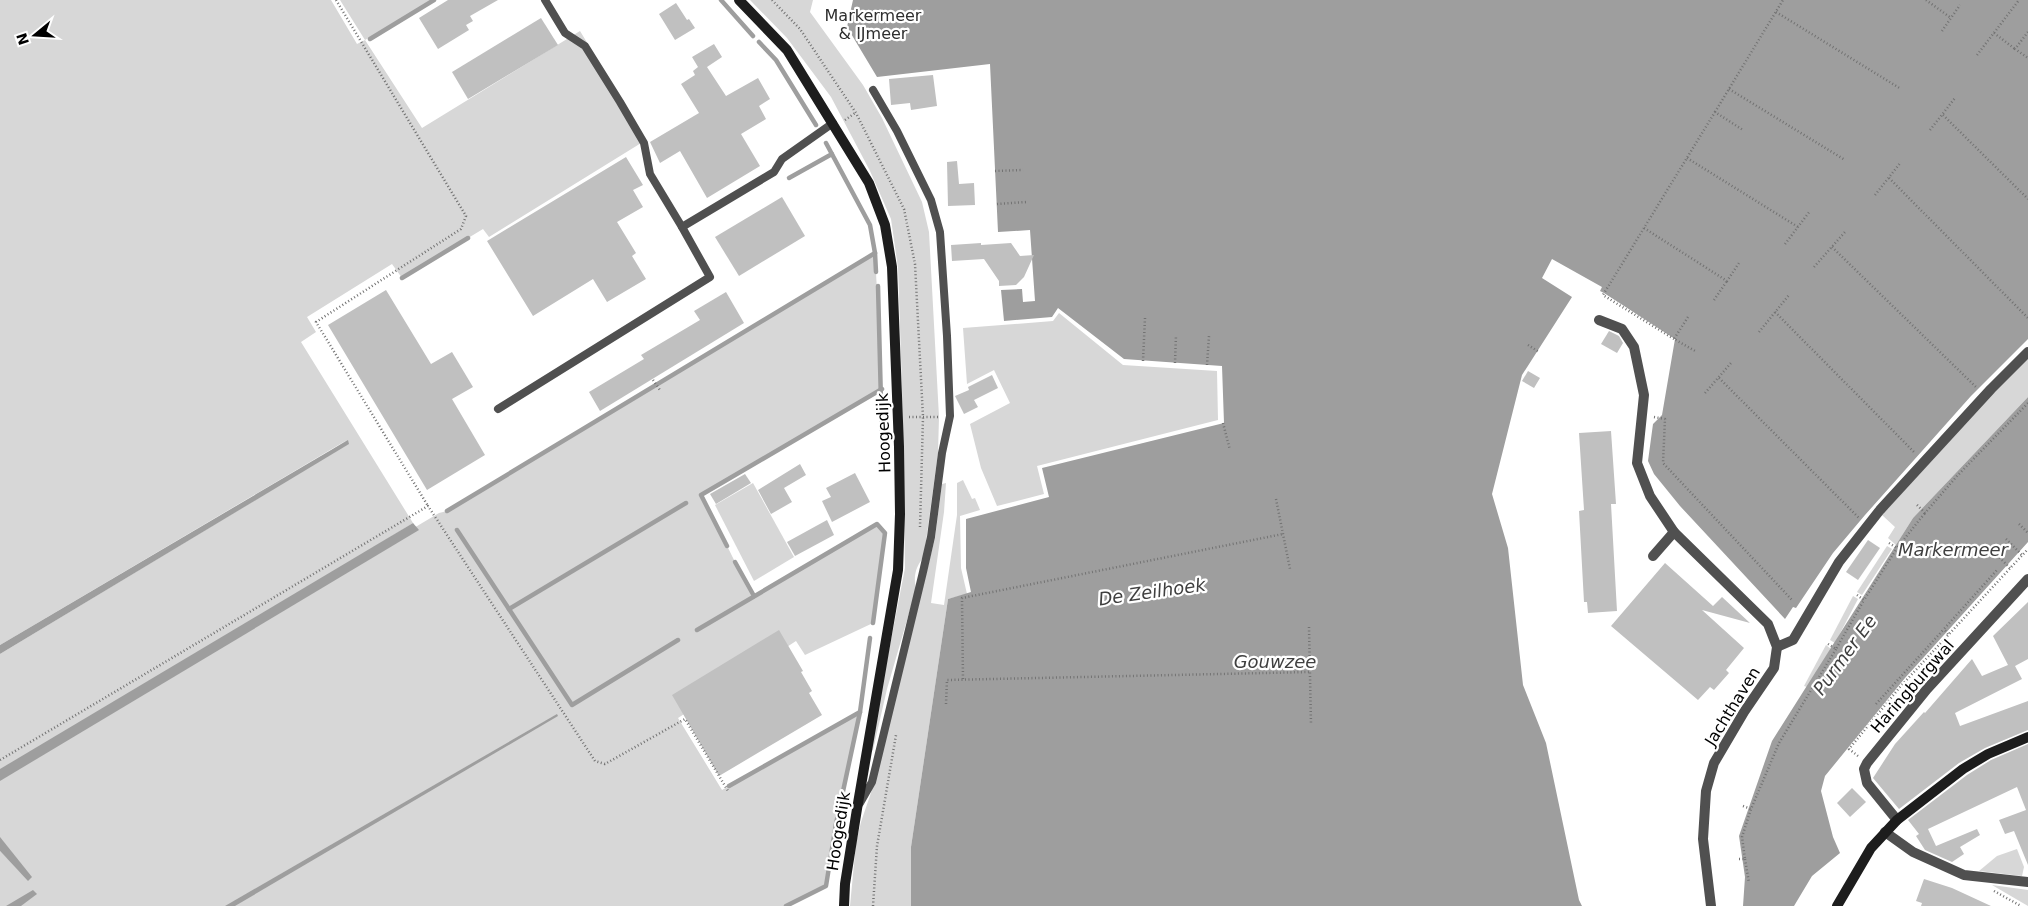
<svg xmlns="http://www.w3.org/2000/svg" width="2028" height="906" viewBox="0 0 2028 906" font-family="'DejaVu Sans',sans-serif">
<rect width="100%" height="100%" fill="#fff"/>
<g fill="#d7d7d7">
<polygon points="0,0 331,0 357,44 365,40 340,0 432,0 365,40 422,128 580,31 646,140 489,237 483,229 402,278 392,264 307,317 316,332 301,342 413,523 190,661 439,513 447,511 875,253 882,389 702,495 735,562 754,596 877,524 885,533 873,623 805,655 796,641 678,718 722,790 860,712 826,886 785,906 0,906 0,851 20,872 0,846 0,654 270,491 347,440 0,645"/>
<path d="M750 0H813L810 12 863 85 882 118 922 202 929 232 939 417 938 453 924 556C916 567 913 575 916 589L887 689 873 750 869 753 905 568 902 387 898 268 891 219 870 171 831 97 787 38Z"/>
<polygon points="1059,313 1123,365 1217,371 1218,420 1037,466 1044,494 997,506 981,468 970,424 1010,403 994,370 967,384 963,328 1053,321"/>
<polygon points="2028,355 2028,397 1913,518 1896,545 1888,538 1895,527 1882,515"/>
<polygon points="963,480 972,499 975,498 980,510 960,516 961,568 967,594 948,599 911,847 911,906 850,906 856,843 861,822 875,781 935,538 942,484 946,483 944,512 931,603 944,605 957,515 957,483"/>
<polygon points="753,483 794,557 754,581 715,505"/>
<polygon points="1887,546 1892,549 1862,595 1857,592"/>
<polygon points="1853,596 1858,599 1835,643 1830,640"/>
<polygon points="1826,645 1831,649 1807,687 1804,686"/>
<polygon points="2017,849 2024,867 2022,876 1979,871 1997,856"/>
<polygon points="1992,885 2028,890 2028,906"/>
</g>
<g fill="#9e9e9e">
<polygon points="853,0 2028,0 2028,339 1971,396 1865,515 1833,553 1796,608 1793,607 1785,619 1680,506 1654,474 1648,461 1653,424 1662,415 1675,339 1604,293 1600,291 1602,287 1552,259 1542,278 1572,297 1522,375 1492,494 1508,548 1523,685 1546,743 1579,900 1582,906 911,906 911,847 948,599 971,592 966,568 966,519 1049,497 1042,468 1224,423 1222,366 1124,359 1058,308 1052,317 1004,321 1001,290 1022,289 1023,302 1035,301 1030,230 998,232 990,64 877,77 847,27"/>
<polygon points="2028,397 2028,542 1905,678 1825,776 1821,791 1833,837 1840,853 1812,876 1794,906 1743,906 1745,877 1739,836 1772,741 1913,518"/>
<polygon points="348,440 349,444 0,654 0,645"/>
<polygon points="413,523 419,530 0,781 0,769"/>
<polygon points="557,714 558,716 235,906 225,906"/>
<polygon points="0,837 32,877 28,881 0,851"/>
<polygon points="33,890 37,894 21,906 6,906"/>
</g>
<g fill="none" stroke-linecap="round" stroke-linejoin="round">
<g stroke="#9e9e9e" stroke-width="4.5">
<polyline points="721,0 753,36"/>
<polyline points="370,39 434,0"/>
<polyline points="759,42 776,60 816,125"/>
<polyline points="826,143 870,225 875,253 876,272"/>
<polyline points="789,178 832,154"/>
<polyline points="402,278 468,238"/>
<polyline points="878,286 882,440"/>
<polyline points="447,511 875,253"/>
<polyline points="457,530 572,705 678,640"/>
<polyline points="727,546 701,495 882,389"/>
<polyline points="735,562 754,596"/>
<polyline points="509,609 686,503"/>
<polyline points="697,630 877,524 885,533 873,623"/>
<polyline points="729,786 860,712"/>
<polyline points="786,906 826,886 836,824 860,712 870,638"/>
</g>
</g>
<g fill="#c0c0c0">
<polygon points="448,0 498,0 470,16 473,21 466,25 469,30 438,49 419,18"/>
<polygon points="676,3 687,20 689,19 695,28 675,40 659,14"/>
<polygon points="541,18 558,45 468,99 452,72"/>
<polygon points="714,44 722,57 707,67 726,96 758,78 770,99 759,106 766,119 741,134 760,166 707,198 680,151 660,163 650,142 699,113 681,84 695,75 693,71 698,67 692,57"/>
<polygon points="933,75 937,106 911,110 910,103 891,105 889,79"/>
<polygon points="626,157 643,185 633,190 643,207 617,222 636,253 632,256 646,279 607,302 593,279 533,316 487,241"/>
<polygon points="957,161 959,184 974,183 975,205 948,206 947,162"/>
<polygon points="782,197 805,236 739,276 715,237"/>
<polygon points="981,243 981,245 1011,243 1020,256 1034,255 1024,277 1016,285 999,286 999,281 984,259 952,261 951,245"/>
<polygon points="386,290 431,364 452,352 473,387 452,399 485,455 427,490 328,325"/>
<polygon points="726,292 744,323 600,411 589,392 644,359 641,355 700,320 694,311"/>
<polygon points="1609,331 1619,336 1623,343 1617,353 1601,344"/>
<polygon points="1528,371 1540,378 1534,388 1522,381"/>
<polygon points="992,375 998,388 974,400 978,407 964,414 955,396 969,390 968,387"/>
<polygon points="1611,431 1616,504 1611,504 1617,611 1588,613 1587,602 1584,602 1579,511 1584,510 1579,433"/>
<polygon points="800,464 806,475 784,488 792,502 771,514 758,490"/>
<polygon points="855,473 870,502 832,522 822,501 831,497 826,488"/>
<polygon points="745,474 751,483 716,504 710,494"/>
<polygon points="827,520 834,535 795,556 787,542"/>
<polygon points="1868,540 1880,548 1858,580 1846,572"/>
<polygon points="1665,563 1713,606 1722,597 1750,623 1702,610 1744,648 1726,670 1729,673 1714,690 1710,687 1698,700 1611,626"/>
<polygon points="2028,602 2028,659 2015,666 2022,679 1955,713 1960,726 2028,701 2028,730 1985,748 1959,763 1899,809 1873,778 1895,744 1924,712 1925,713 1972,659 1982,676 2008,665 1993,636"/>
<polygon points="779,630 803,671 801,672 812,691 809,693 822,715 719,776 672,695"/>
<polygon points="2028,744 2028,865 2014,831 2005,834 1999,820 2026,810 2017,787 1928,829 1936,846 1977,829 1980,835 1960,847 1964,854 1952,862 1925,850 1916,836 1919,834 1908,820 1967,775 1991,760"/>
<polygon points="1852,788 1866,802 1850,817 1837,803"/>
<polygon points="1924,879 1952,888 1991,906 1921,906 1922,903 1916,901"/>
</g>
<g fill="none" stroke-linecap="round" stroke-linejoin="round">
<g stroke="#727272" stroke-width="2.5" stroke-dasharray="1 2.5" stroke-linecap="butt">
<polyline points="336,0 466,216 461,229 316,322 428,506"/>
<polyline points="772,0 800,29 856,113 904,209 915,264 923,417 920,527"/>
<polyline points="1926,0 1951,18"/>
<polyline points="1776,12 1901,89"/>
<polyline points="1942,31 1960,5"/>
<polyline points="2028,32 2015,49 2028,58"/>
<polyline points="1994,33 2015,49"/>
<polyline points="1977,55 2019,0"/>
<polyline points="1729,89 1845,160"/>
<polyline points="1715,112 1783,0"/>
<polyline points="1943,115 2028,199"/>
<polyline points="845,120 855,113"/>
<polyline points="1930,130 1955,98"/>
<polyline points="1687,158 1798,227"/>
<polyline points="995,171 1023,170"/>
<polyline points="1889,178 2028,318"/>
<polyline points="1875,195 1901,162"/>
<polyline points="997,204 1027,202"/>
<polyline points="1644,228 1727,281 1739,263"/>
<polyline points="1785,244 1810,211"/>
<polyline points="1832,247 1976,387"/>
<polyline points="1814,267 1845,232"/>
<polyline points="1714,300 1727,281"/>
<polyline points="1775,312 1915,453"/>
<polyline points="1688,317 1674,339 1697,352"/>
<polyline points="1759,332 1789,295"/>
<polyline points="1674,339 1603,295 1715,112 1743,130"/>
<polyline points="1528,345 1539,352"/>
<polyline points="1143,361 1145,318"/>
<polyline points="1175,363 1176,335"/>
<polyline points="1207,365 1209,336"/>
<polyline points="1719,378 1859,518"/>
<polyline points="653,380 660,390"/>
<polyline points="1705,393 1731,363"/>
<polyline points="909,417 938,417"/>
<polyline points="1654,417 1665,419 1663,463 1792,600"/>
<polyline points="1223,423 1230,450"/>
<polyline points="1276,499 1290,569"/>
<polyline points="1917,505 1925,513 1957,476 2028,403"/>
<polyline points="2019,524 2028,533"/>
<polyline points="2006,539 2022,555"/>
<polyline points="1889,543 1897,548 1925,513"/>
<polyline points="1992,550 2010,568"/>
<polyline points="1857,595 1864,600 1897,548"/>
<polyline points="1309,627 1311,724"/>
<polyline points="1948,634 1944,629 1997,570"/>
<polyline points="1828,644 1836,649 1864,600"/>
<polyline points="963,679 962,598 1283,534"/>
<polyline points="946,704 947,680 1310,672"/>
<polyline points="1876,704 1944,629"/>
<polyline points="1858,756 1849,749 1900,687 2028,549"/>
<polyline points="0,760 428,506 595,761 605,764 685,719 728,791"/>
<polyline points="1743,806 1751,809 1779,743 1836,649"/>
<polyline points="1739,859 1745,859 1742,837 1751,809"/>
<polyline points="1745,859 1749,883"/>
<polyline points="1994,891 2021,906"/>
<polyline points="873,906 877,846 896,735"/>
</g>
<g stroke="#505050" stroke-width="8">
<polyline points="545,0 565,33 585,46 620,102 644,143 650,174 682,227"/>
<polyline points="498,409 710,277 682,227 774,172 782,159 833,123"/>
<polyline points="860,803 872,782 923,572 931,537 942,453 950,416 947,336 940,232 931,200 897,131 873,90"/>
</g>
<g stroke="#505050" stroke-width="10">
<polyline points="1599,320 1622,329 1634,347 1644,395 1637,463 1650,496 1674,532 1768,624 1777,647 1774,668 1744,712 1714,763 1706,791 1703,839 1711,906"/>
<polyline points="1653,556 1674,532"/>
<polyline points="1777,647 1793,640 1839,562 1880,510 1991,389 2028,352"/>
<polyline points="1897,820 1867,783 1864,769 1867,763 1927,689 2028,579"/>
<polyline points="1885,832 1913,852 1964,875 2028,882"/>
</g>
<g stroke="#1d1d1d" stroke-width="10">
<polyline points="739,0 787,50 869,183 885,225 892,267 899,447 900,514 898,570 857,809 845,884 844,906"/>
<polyline points="1837,906 1871,848 1897,820 1963,769 1988,754 2028,737"/>
</g>
</g>
<g text-anchor="middle" stroke-width="4.5" stroke-linejoin="round" paint-order="stroke">
<g font-size="16" fill="#2e2e2e" stroke="#fff">
<text x="873" y="21">Markermeer<tspan x="873" dy="18">&amp; IJmeer</tspan></text>
</g>
<g font-size="16" fill="#000" stroke="#fff">
<text transform="translate(883 433) rotate(-92)" y="6">Hoogedijk</text>
<text transform="translate(1912 686) rotate(-49)" y="6">Haringburgwal</text>
<text transform="translate(1732 706) rotate(-58)" y="6">Jachthaven</text>
<text transform="translate(838 831) rotate(-81)" y="6">Hoogedijk</text>
</g>
<g font-size="18" font-style="italic" fill="#3f3f3f" stroke="#fff">
<text x="1953" y="556">Markermeer</text>
<text transform="translate(1152 592) rotate(-8)" y="6">De Zeilhoek</text>
<text transform="translate(1845 655) rotate(-54)" y="6">Purmer Ee</text>
<text x="1275" y="668">Gouwzee</text>
</g>
</g>
<g transform="translate(35 35) rotate(252)" stroke="#ffffff" stroke-width="4" paint-order="stroke">
<path d="M0-4L9 19L0 12L-9 19Z" fill="#000000"/>
<text y="-8" font-size="14" font-weight="bold" text-anchor="middle" fill="#000000">N</text>
</g>
</svg>
